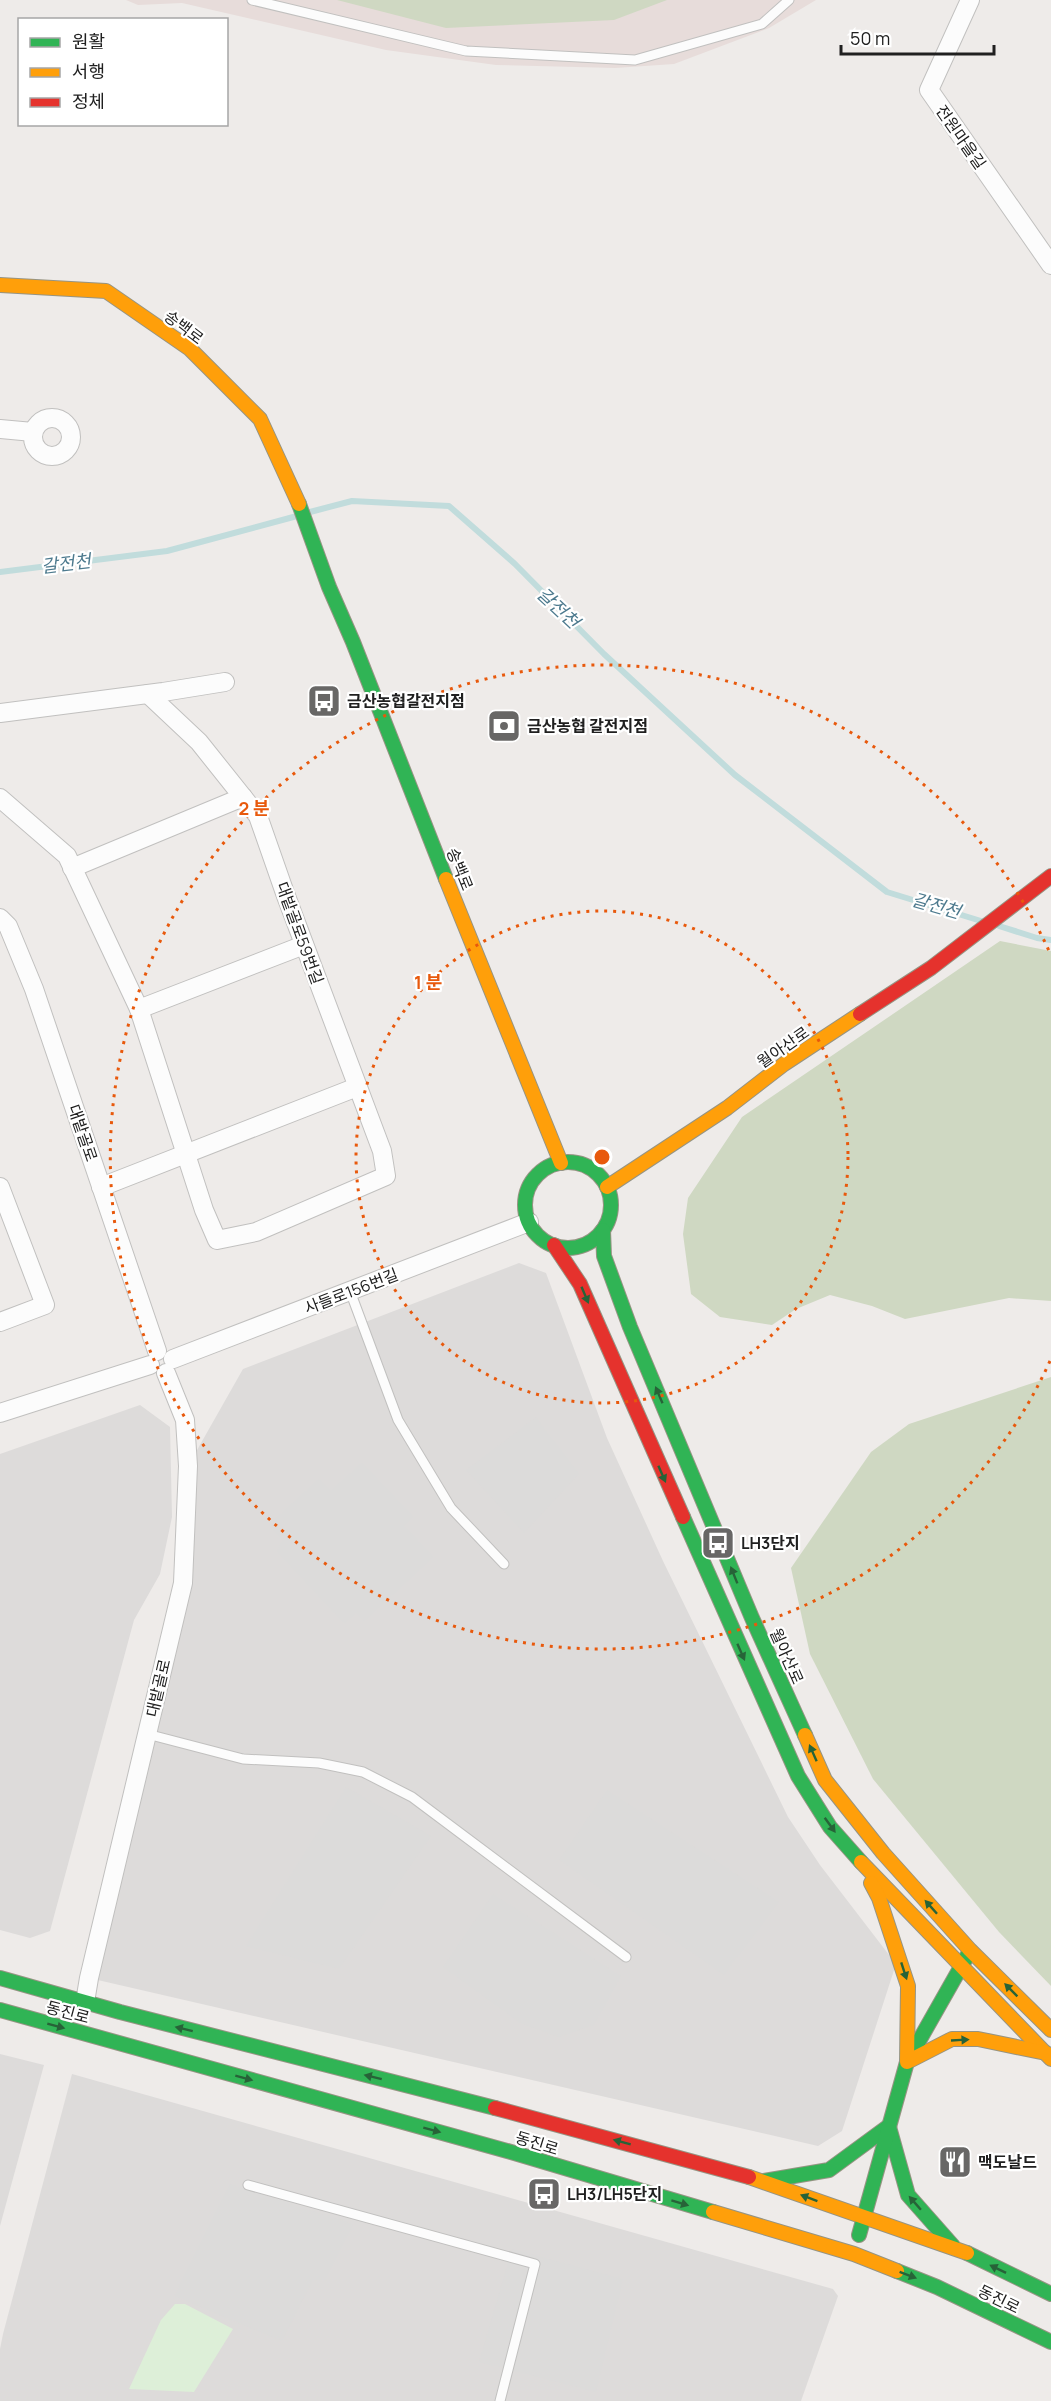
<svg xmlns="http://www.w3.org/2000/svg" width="1051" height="2401" viewBox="0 0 1051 2401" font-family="Manrope,'Noto Sans KR',sans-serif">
<rect width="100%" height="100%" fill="#eeebe9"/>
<g fill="#dddbda">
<polygon points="519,1263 546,1273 607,1438 663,1561 788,1817 820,1865 896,1964 842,2131 818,2146 89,1978 183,1583 188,1466 243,1369"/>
<polygon points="140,1405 170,1427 172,1517 160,1574 134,1620 50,1931 30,1938 0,1930 0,1454"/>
<polygon points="0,2054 44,2065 0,2226"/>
<polygon points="72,2074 833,2289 838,2296 801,2401 0,2401 0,2349 3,2334"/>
</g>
<g fill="#dcdbda">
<polygon points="536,1417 579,1474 524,1533 466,1470"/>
<polygon points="362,1463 413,1517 404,1526 433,1557 364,1621 356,1613 344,1623 277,1551 283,1540 269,1525 319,1479 331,1491"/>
<polygon points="346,1787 431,1836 339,1969 246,1946"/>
<polygon points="607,1790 779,1902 724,1975 559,1860"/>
<polygon points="493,1894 621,1976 594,2025 559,2037 522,2024 443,1967"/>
<polygon points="230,2184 353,2224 325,2280 313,2280 282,2341 174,2296"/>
<polygon points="512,2249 623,2279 596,2392 479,2362"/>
</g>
<polygon fill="#e7dcda" points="126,0 816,0 769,28 674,64 615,68 496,65 386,50 182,3 138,5"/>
<g fill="#cfd8c2">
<polygon points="337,0 667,0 614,20 446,28"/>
<polygon points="1000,941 1051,951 1051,1301 1009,1298 905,1319 872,1306 830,1295 796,1309 772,1325 720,1317 691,1294 683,1234 688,1198 742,1117"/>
<polygon points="1051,1377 1051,1986 999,1932 873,1779 810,1654 791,1568 871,1452 909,1424"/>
</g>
<polygon fill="#ddefd8" points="175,2304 185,2304 233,2329 194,2392 129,2389 161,2320"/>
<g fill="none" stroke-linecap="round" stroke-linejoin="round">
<g stroke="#c1dcdc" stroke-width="6">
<polyline points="310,512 352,501 449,506 515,564 604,654 735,775 887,892 981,921"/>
<polyline points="0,572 167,551 297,516"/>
<polyline points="999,926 1037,938 1051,940"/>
</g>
<g stroke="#c1c0bf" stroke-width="11">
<g id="lane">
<polyline points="252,0 466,51 635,60 762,24 789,0"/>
<polyline points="350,1291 398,1420 451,1508 504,1564"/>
<polyline points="147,1734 243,1759 319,1763 363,1772 412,1797 626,1957"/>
<polyline points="248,2185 535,2264 500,2401"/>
</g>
</g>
<g stroke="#c1c0bf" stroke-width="20">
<g id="street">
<polyline points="970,0 929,90 1051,265"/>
<circle cx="52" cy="437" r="19"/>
<polyline points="0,429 33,432"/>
<polyline points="0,713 163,692 225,682"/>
<polyline points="0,798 67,856 139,1009 204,1210 217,1240 256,1232 386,1176 382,1151 286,896 258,816 199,742 148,694"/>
<polyline points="72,868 243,797"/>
<polyline points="0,918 8,926 34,989 157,1351"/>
<polyline points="139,1009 304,945"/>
<polyline points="0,1187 45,1305 0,1322"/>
<polyline points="101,1187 357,1087"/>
<polyline points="173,1359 529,1222"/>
<polyline points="0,1413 150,1365"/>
<polyline points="85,2002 89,1978 183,1583 188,1466 185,1420 166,1373"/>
</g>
</g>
<g stroke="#969483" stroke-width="16">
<g id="fast">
<polyline points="299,504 329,587 353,642 446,879"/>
<circle cx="568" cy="1205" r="43"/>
<polyline points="603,1230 604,1256 630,1327 752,1618 805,1735"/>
<polyline points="683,1517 798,1776 830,1827 861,1862"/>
<polyline points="0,1978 120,2012 495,2108"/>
<polyline points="0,2010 511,2152 713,2212"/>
<polyline points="889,2127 908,2195 953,2246"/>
<polyline points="764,2181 829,2170 889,2126"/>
<polyline points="859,2235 907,2062 970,1951"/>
<polyline points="967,2253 1051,2294"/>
<polyline points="897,2271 937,2287 1051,2342"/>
</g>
</g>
<g stroke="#969483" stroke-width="16">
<g id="slow">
<polyline points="0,285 106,291 190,349 260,419 299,504"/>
<polyline points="446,879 561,1163"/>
<polyline points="607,1187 727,1108 784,1064 860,1014"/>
<polyline points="805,1735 825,1780 883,1853 970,1950 1051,2030"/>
<polyline points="861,1862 1051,2059"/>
<polyline points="871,1883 879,1898 908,1986 907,2062 952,2039 978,2039 1046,2053"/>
<polyline points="749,2177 967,2253"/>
<polyline points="713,2212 854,2254 897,2271"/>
</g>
</g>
<g stroke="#969483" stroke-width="16">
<g id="jam">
<polyline points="860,1014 931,968 1051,876"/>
<polyline points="554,1245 580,1284 683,1517"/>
<polyline points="495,2108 749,2177"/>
</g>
</g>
<use href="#lane" stroke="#fcfcfc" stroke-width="9"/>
<use href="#street" stroke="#fcfcfc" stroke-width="18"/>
<use href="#fast" stroke="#30b455" stroke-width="14"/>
<use href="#slow" stroke="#ff9f0a" stroke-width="14"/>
<use href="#jam" stroke="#e5322d" stroke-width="14"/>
</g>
<defs><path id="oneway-solid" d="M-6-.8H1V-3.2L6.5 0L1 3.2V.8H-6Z" transform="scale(1.5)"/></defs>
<g fill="#276338">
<use href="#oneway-solid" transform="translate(585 1295) rotate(67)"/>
<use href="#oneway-solid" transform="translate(659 1395) rotate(-113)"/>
<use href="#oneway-solid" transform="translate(662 1474) rotate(66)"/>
<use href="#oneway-solid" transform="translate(734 1575) rotate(-112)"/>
<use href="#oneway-solid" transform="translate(741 1652) rotate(66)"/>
<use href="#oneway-solid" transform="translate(813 1753) rotate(-114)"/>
<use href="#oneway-solid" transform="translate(830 1825) rotate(54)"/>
<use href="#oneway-solid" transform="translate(931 1907) rotate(-132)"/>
<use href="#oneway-solid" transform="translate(904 1971) rotate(72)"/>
<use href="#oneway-solid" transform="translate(1011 1990) rotate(-135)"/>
<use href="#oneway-solid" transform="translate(56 2026) rotate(15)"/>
<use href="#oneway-solid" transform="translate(184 2029) rotate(-166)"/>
<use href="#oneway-solid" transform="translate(960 2040) rotate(-3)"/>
<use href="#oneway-solid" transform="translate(373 2077) rotate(-166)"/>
<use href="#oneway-solid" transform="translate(244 2078) rotate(15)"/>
<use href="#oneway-solid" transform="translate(432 2130) rotate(15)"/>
<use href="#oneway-solid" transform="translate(622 2142) rotate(-165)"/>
<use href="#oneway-solid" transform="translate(809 2198) rotate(-159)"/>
<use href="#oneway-solid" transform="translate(680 2203) rotate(17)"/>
<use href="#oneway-solid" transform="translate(915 2203) rotate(-131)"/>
<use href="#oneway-solid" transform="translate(998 2269) rotate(-154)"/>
<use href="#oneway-solid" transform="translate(908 2275) rotate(21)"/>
</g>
<g fill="none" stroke="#e8590c" stroke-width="3" stroke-dasharray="3 6">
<circle cx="602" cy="1157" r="246"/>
<path d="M1050 1361A492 492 0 1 1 1050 953"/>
</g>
<defs>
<g id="bus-square" transform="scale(1.725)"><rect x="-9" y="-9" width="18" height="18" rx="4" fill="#686766" stroke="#fff"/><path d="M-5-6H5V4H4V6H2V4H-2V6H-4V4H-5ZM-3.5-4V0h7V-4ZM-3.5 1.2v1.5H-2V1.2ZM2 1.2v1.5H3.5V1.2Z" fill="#fff"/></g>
<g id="bank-square" transform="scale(1.725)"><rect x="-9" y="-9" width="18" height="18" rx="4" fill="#686766" stroke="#fff"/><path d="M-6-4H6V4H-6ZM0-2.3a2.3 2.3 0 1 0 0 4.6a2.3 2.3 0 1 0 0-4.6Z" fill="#fff"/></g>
<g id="restaurant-square" transform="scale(1.725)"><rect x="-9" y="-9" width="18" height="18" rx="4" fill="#686766" stroke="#fff"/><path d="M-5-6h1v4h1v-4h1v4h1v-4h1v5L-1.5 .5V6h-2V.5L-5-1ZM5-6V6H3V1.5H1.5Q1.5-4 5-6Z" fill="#fff"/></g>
</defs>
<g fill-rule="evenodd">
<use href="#bus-square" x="324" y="701"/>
<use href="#bank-square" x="504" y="726"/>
<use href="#bus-square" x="718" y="1543"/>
<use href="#restaurant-square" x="955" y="2162"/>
<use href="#bus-square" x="544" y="2194"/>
</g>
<g text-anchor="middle" stroke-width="4.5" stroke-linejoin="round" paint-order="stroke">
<g font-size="16" fill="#202020" stroke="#fff">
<text transform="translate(961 137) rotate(55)" y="6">전원마을길</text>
<text transform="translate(184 327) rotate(37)" y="6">송백로</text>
<text transform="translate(460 869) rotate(68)" y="6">송백로</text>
<text transform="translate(300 933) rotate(70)" y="6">대밭골로59번길</text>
<text transform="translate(783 1047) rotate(-35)" y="6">월아산로</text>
<text transform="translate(83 1133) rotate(71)" y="6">대밭골로</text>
<text transform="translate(351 1291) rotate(-21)" y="6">사들로156번길</text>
<text transform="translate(787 1656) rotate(66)" y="6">월아산로</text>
<text transform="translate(158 1688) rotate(-77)" y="6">대밭골로</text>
<text transform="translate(68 2012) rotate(15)" y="6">동진로</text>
<text transform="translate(537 2143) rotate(17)" y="6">동진로</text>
<text transform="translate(999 2299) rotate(26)" y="6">동진로</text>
</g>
<g font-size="16" font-weight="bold" fill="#202020" stroke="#fff" text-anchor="start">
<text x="347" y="707">금산농협갈전지점</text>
<text x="527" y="732">금산농협 갈전지점</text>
<text x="741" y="1549">LH3단지</text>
<text x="978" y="2168">맥도날드</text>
<text x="567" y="2200">LH3/LH5단지</text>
</g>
<g font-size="18" font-style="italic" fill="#4d7a8e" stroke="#fff">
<text transform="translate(66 564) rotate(-7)" y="6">갈전천</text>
<text transform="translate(558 608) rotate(43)" y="6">갈전천</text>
<text transform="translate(936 906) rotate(16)" y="6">갈전천</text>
</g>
</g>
<circle cx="602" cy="1157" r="9" fill="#e8590c" stroke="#fff" stroke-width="3"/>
<g font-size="18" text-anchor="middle" font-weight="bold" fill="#e8590c" stroke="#fff" stroke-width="4.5" stroke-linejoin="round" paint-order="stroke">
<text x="254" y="815">2 분</text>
<text x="428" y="989">1 분</text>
</g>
<rect x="18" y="18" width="210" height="108" fill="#ffffff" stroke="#a6a6a6" stroke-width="1.5"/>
<rect x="30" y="38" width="30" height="9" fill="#30b455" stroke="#a6a6a6" stroke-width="1.5"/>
<text x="72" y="48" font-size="18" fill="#202020">원활</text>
<rect x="30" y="68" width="30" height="9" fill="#ff9f0a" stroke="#a6a6a6" stroke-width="1.5"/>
<text x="72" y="78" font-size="18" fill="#202020">서행</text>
<rect x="30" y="98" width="30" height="9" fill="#e5322d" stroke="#a6a6a6" stroke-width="1.5"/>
<text x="72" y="108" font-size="18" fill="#202020">정체</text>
<path d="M841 45v9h153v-9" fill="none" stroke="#202020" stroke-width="3"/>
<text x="850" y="45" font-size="18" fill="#202020" stroke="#ffffff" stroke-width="4.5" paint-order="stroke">50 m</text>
</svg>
